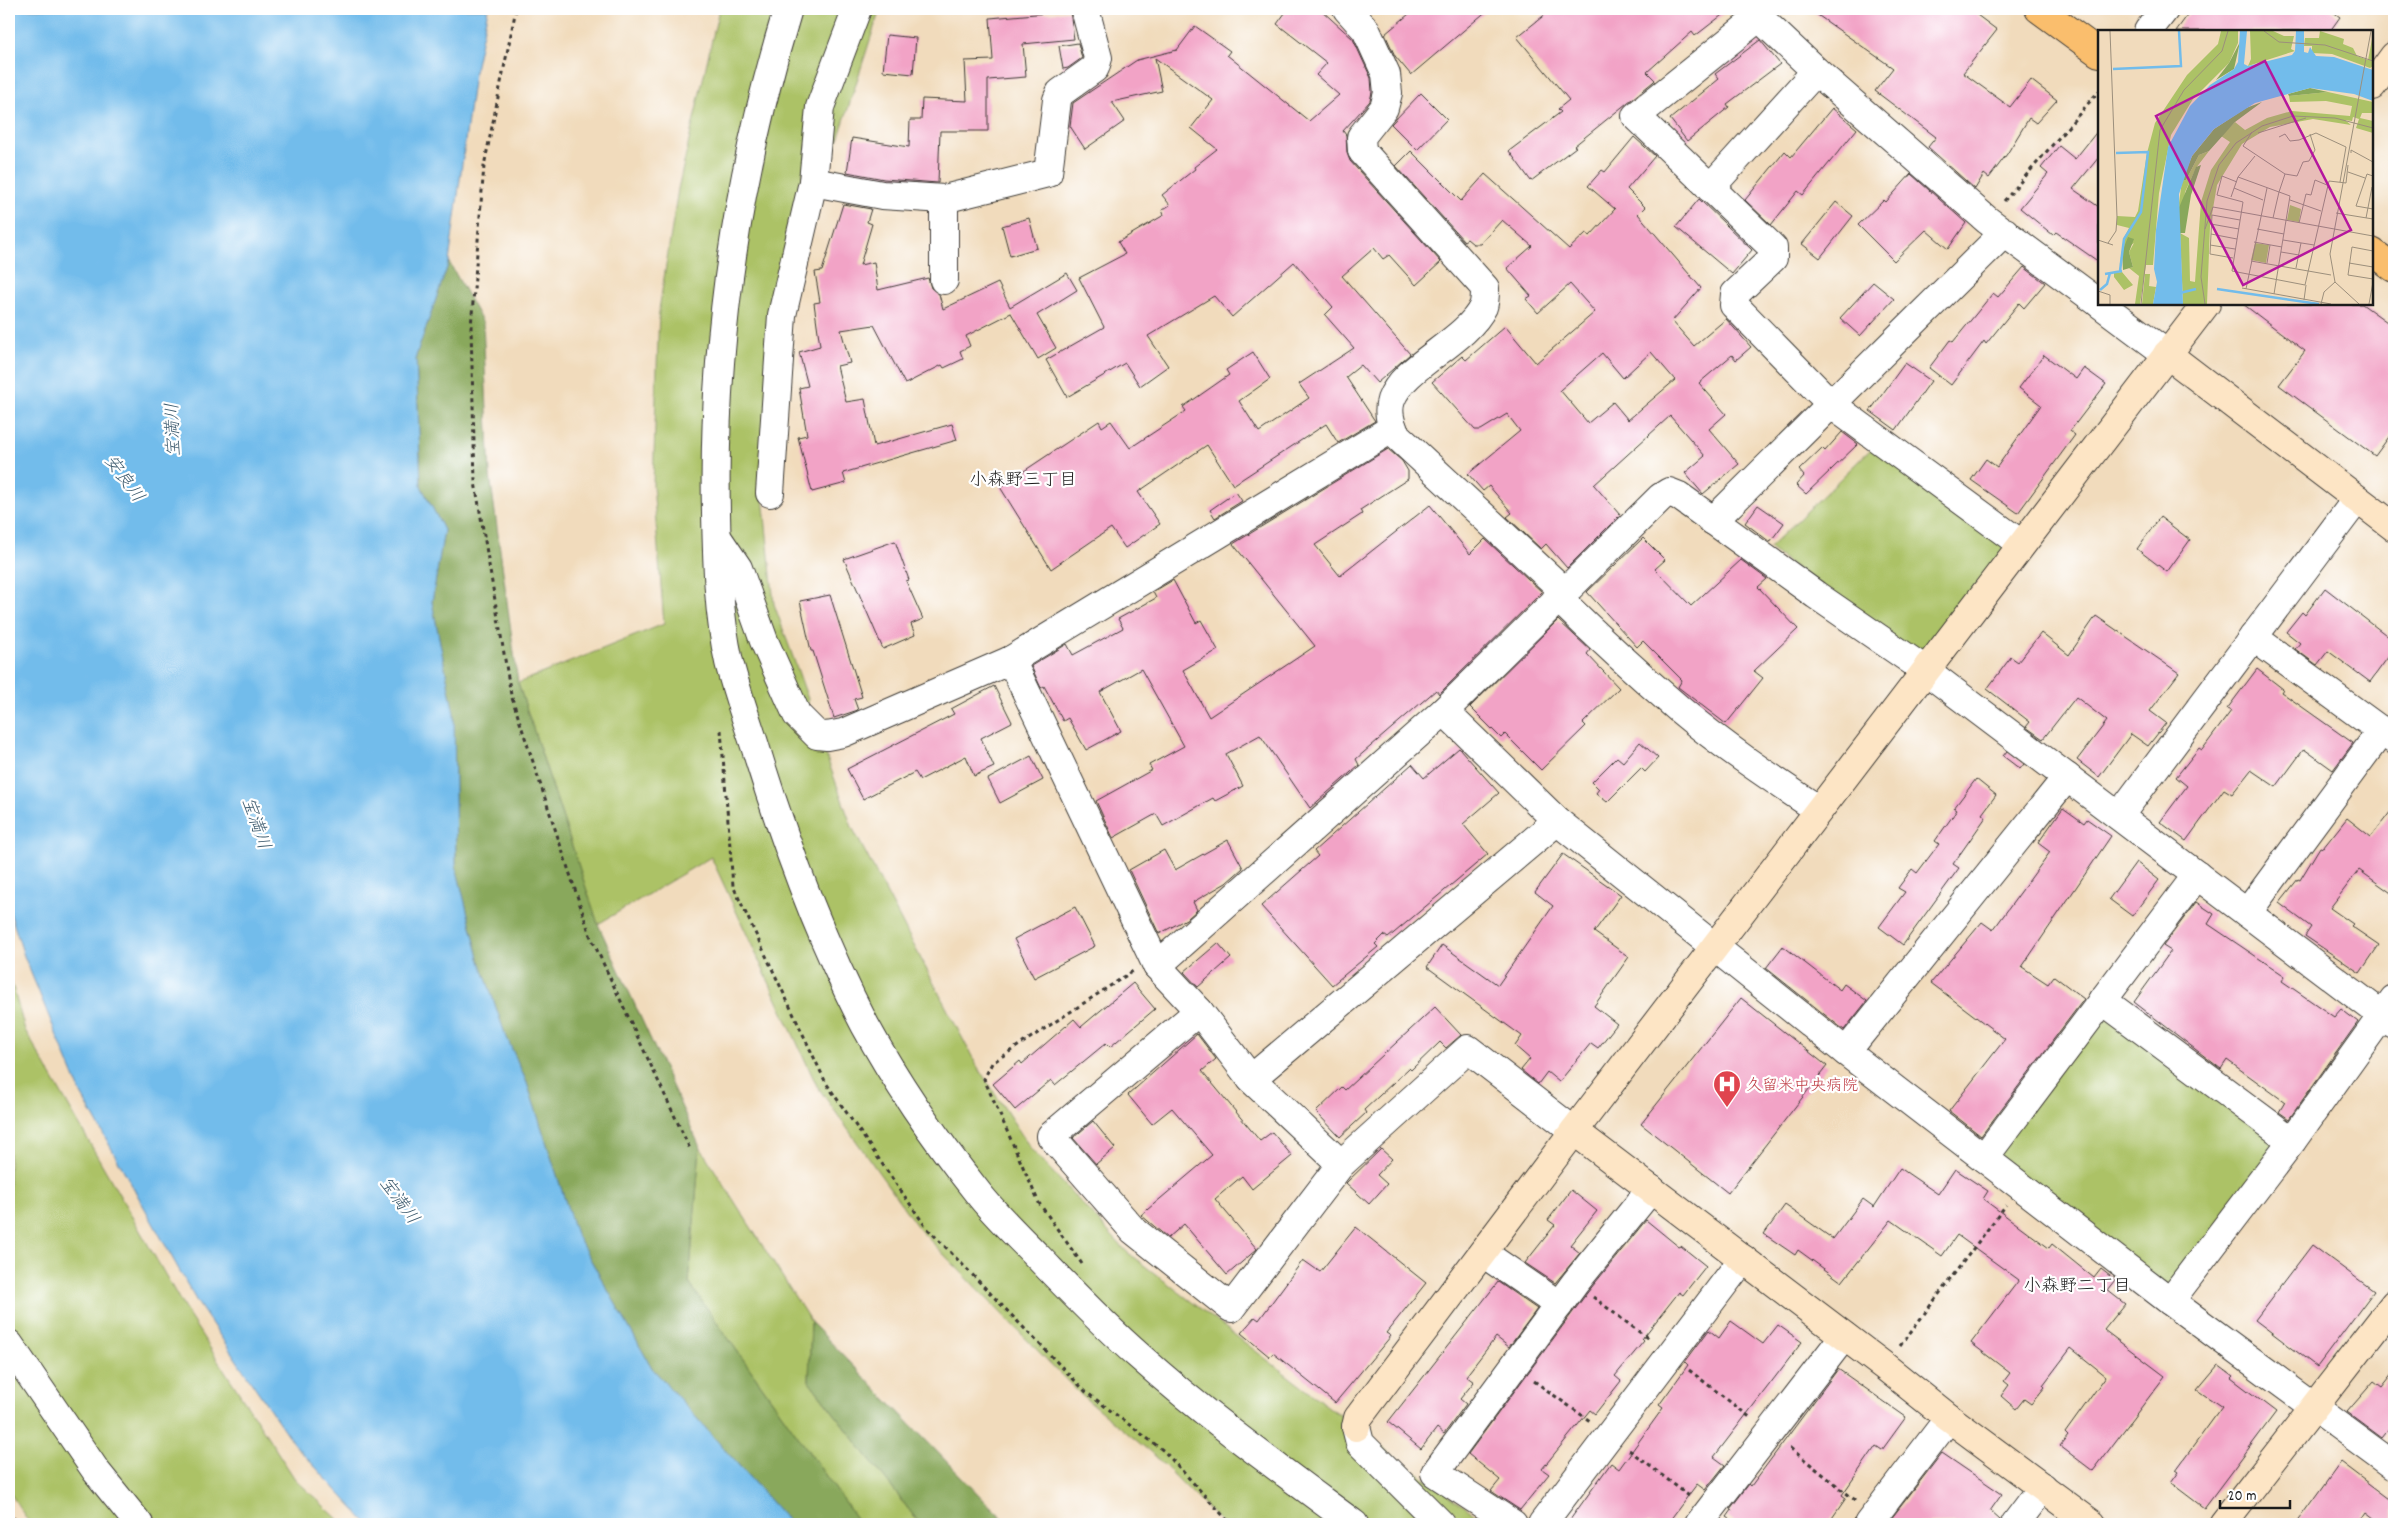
<svg xmlns="http://www.w3.org/2000/svg" width="2403" height="1533" viewBox="0 0 2403 1533" font-family="Dekko,'Klee One',sans-serif">
<rect width="100%" height="100%" fill="#fff"/>
<filter id="ink" filterUnits="userSpaceOnUse"><feTurbulence type="fractalNoise" baseFrequency=".02" numOctaves="2"/><feDisplacementMap in="SourceGraphic" scale="10" xChannelSelector="R" yChannelSelector="G"/><feConvolveMatrix kernelMatrix="1 2 1 2 8 2 1 2 1" color-interpolation-filters="sRGB"/></filter>
<filter id="wash" filterUnits="userSpaceOnUse"><feTurbulence type="fractalNoise" baseFrequency=".0096" numOctaves="4" result="noise"/><feDisplacementMap in="SourceGraphic" scale="20" xChannelSelector="R" yChannelSelector="G"/><feGaussianBlur stdDeviation="1.12" result="paint"/><feColorMatrix in="noise" values="0 0 0 0 0 0 0 0 0 0 0 0 0 0 0 0 0 1.4 0 .05"/><feComposite in="paint" operator="in"/></filter>
<g filter="url(#wash)">
<rect width="100%" height="100%" fill="#f1dbbc"/>
<g fill="#acc266" stroke="#646f41">
<polygon points="719,9 880,9 827,174 803,172 763,497 774,604 808,699 805,737 823,747 852,827 977,1066 1031,1149 1128,1253 1369,1438 1489,1524 1223,1524 1154,1455 1080,1394 919,1229 817,1086 711,857 598,924 518,683 664,624 653,485 659,310 678,189"/>
<polygon points="1875,445 2011,546 1923,661 1769,548"/>
<polygon points="9,973 25,1030 186,1311 295,1479 343,1524 30,1524 9,1491"/>
<polygon points="2103,1008 2280,1139 2167,1294 1990,1158"/>
<polygon points="700,1147 811,1322 809,1381 920,1524 860,1524 689,1283"/>
</g>
<g fill="#89a85b" stroke="#52623c">
<polygon points="449,262 483,323 490,475 518,683 598,924 700,1147 689,1283 860,1524 791,1524 652,1368 576,1234 527,1083 504,1031 479,958 456,867 454,714 432,602 444,530 421,486 416,356"/>
<polygon points="811,1322 985,1501 1009,1524 920,1524 809,1381"/>
</g>
<polygon fill="#72bceb" stroke="#476c84" points="9,9 488,9 474,74 449,262 416,356 421,486 444,530 432,602 454,714 456,867 479,958 504,1031 527,1083 576,1234 652,1368 791,1524 368,1524 293,1443 197,1302 81,1094 24,956 9,909"/>
<g id="blocks">
<g fill="#f2a3c6" fill-rule="evenodd">
<polygon points="1288,9 1320,9 1353,39 1371,78 1372,92 1370,101 1343,131 1346,135 1347,153 1350,161 1441,262 1416,285 1389,255 1383,259 1374,248 1342,276 1410,354 1377,383 1361,365 1346,377 1375,421 1338,443 1326,424 1233,485 1207,445 1138,492 1160,524 1125,548 1111,528 1051,569 1000,487 1099,421 1102,427 1111,421 1130,448 1186,411 1183,407 1229,375 1226,370 1253,352 1270,379 1239,401 1259,432 1309,398 1299,384 1354,348 1325,315 1333,307 1294,262 1232,317 1214,296 1148,336 1168,366 1140,386 1125,363 1067,397 1046,360 1104,327 1079,278 1125,254 1118,242 1164,215 1162,210 1170,205 1162,195 1195,169 1194,167 1217,149 1191,128 1213,100 1155,58 1162,91 1112,102 1125,121 1085,149 1070,126 1073,103 1137,60 1177,50 1195,26 1230,51 1227,55 1309,121 1339,95 1316,75 1327,63 1277,24"/>
<polygon points="1415,9 1489,9 1411,75 1395,56 1385,34"/>
<polygon points="1552,9 1730,9 1695,36 1692,32 1647,72 1655,80 1653,82 1574,146 1576,147 1531,181 1509,151 1561,112 1558,109 1569,100 1517,37"/>
<polygon points="1809,9 1969,9 1997,30 1963,73 2010,107 2031,80 2057,100 2036,123 2029,118 2007,154 1989,178 1984,174 1975,189 1928,147 1936,137 1875,91 1893,68"/>
<polygon points="2192,9 2329,9 2340,17 2330,31 2176,31"/>
<polygon points="1070,11 1074,39 1023,44 1026,77 988,80 988,131 940,131 938,183 884,179 847,172 852,138 909,147 910,120 921,120 922,99 967,101 965,61 993,60 990,18"/>
<polygon points="887,35 916,38 913,74 883,71"/>
<polygon points="1760,40 1780,64 1727,104 1729,107 1687,141 1670,119 1719,79 1715,74"/>
<polygon points="1078,43 1082,58 1068,68 1063,69 1059,46"/>
<polygon points="1421,93 1447,119 1417,150 1391,124"/>
<polygon points="1832,108 1857,129 1803,195 1798,191 1771,225 1745,200 1785,151 1791,157"/>
<polygon points="2099,129 2099,157 2073,189 2099,207 2099,262 2056,232 2053,235 2020,208 2048,174 2041,168 2059,146 2075,159"/>
<path d="M1634 137 1655 156 1627 189 1645 207 1638 214 1701 288 1672 321 1694 346 1726 319 1751 347 1736 360 1732 355 1699 383 1726 414 1709 429 1739 464 1703 494 1685 473 1705 456 1670 416 1594 485 1620 515 1567 568 1546 544 1541 549 1507 517 1512 513 1489 486 1483 491 1468 474 1520 431 1507 414 1481 430H1475L1432 382 1462 356 1466 360 1505 326 1536 363 1595 312 1570 284 1538 313 1526 299 1531 296 1507 268 1532 246 1502 220 1480 244H1473L1467 239 1464 241 1396 166 1411 151 1461 201 1485 174 1569 249 1586 233 1590 236 1615 209 1588 186 1602 170 1605 172ZM1651 352 1675 380 1628 420 1613 402 1588 423 1560 390 1602 353 1623 378Z"/>
<polygon points="1911,174 1966,223 1948,249 1926,230 1894,261 1858,225 1884,200 1886,202"/>
<polygon points="1699,199 1752,250 1732,274 1676,227"/>
<polygon points="1836,202 1853,216 1820,258 1802,244"/>
<polygon points="843,204 871,209 867,222 872,224 860,265 874,262 878,290 928,278 931,288 939,294 943,309 998,283 1010,307 1067,273 1077,290 1037,315 1056,348 1038,359 1011,313 966,336 970,346 960,351 963,359 944,368 942,365 905,384 874,325 841,330 850,363 837,366 846,402 865,399 874,446 952,424 957,440 843,473 846,483 812,492 798,437 807,435 799,388 808,386 799,352 820,346 814,303 820,302 815,272 822,271"/>
<polygon points="1029,218 1037,248 1010,256 1002,226"/>
<polygon points="2024,267 2045,283 2024,308 2019,303 1986,344 1984,341 1951,385 1929,368 1950,340 1953,342 1993,293 1998,297"/>
<polygon points="1873,282 1894,299 1860,336 1840,318"/>
<polygon points="2243,304 2362,304 2394,327 2394,430 2375,456 2279,385 2305,351"/>
<polygon points="2044,355 2076,379 2084,368 2106,384 2070,431 2075,435 2018,513 1971,480 1986,459 1997,467 2041,405 2019,388"/>
<polygon points="1905,363 1931,381 1896,430 1870,411"/>
<polygon points="1842,432 1858,444 1806,494 1796,485 1804,476 1799,470 1822,448 1825,451"/>
<polygon points="1388,449 1402,461 1408,471 1408,479 1360,510 1362,514 1315,545 1340,576 1430,505 1470,554 1485,539 1542,592 1439,694 1436,690 1356,759 1359,765 1310,808 1260,735 1226,754 1243,786 1215,801 1213,798 1163,826 1156,814 1113,838 1096,801 1152,770 1149,765 1184,746 1141,669 1100,692 1121,731 1086,750 1068,718 1063,721 1044,686 1041,688 1031,666 1067,644 1073,655 1123,628 1118,619 1156,598 1153,592 1173,580 1196,623 1201,620 1218,650 1183,670 1209,717 1315,646 1233,544"/>
<polygon points="1236,492 1242,501 1215,518 1210,510"/>
<polygon points="1758,505 1784,523 1770,542 1745,523"/>
<polygon points="2160,517 2190,540 2167,572 2137,549"/>
<polygon points="1643,538 1665,560 1655,569 1691,606 1741,560 1767,579 1758,587 1798,629 1754,671 1763,678 1726,724 1678,687 1682,680 1643,641 1637,647 1587,592"/>
<polygon points="895,541 909,580 906,581 923,619 911,624 915,635 883,649 844,559"/>
<polygon points="2325,588 2394,641 2394,649 2370,682 2328,651 2317,665 2295,649 2300,643 2286,632 2302,612 2305,615"/>
<polygon points="830,595 862,697 854,699 858,710 834,718 813,651 811,651 800,601"/>
<polygon points="2096,616 2179,673 2150,711 2166,723 2148,746 2131,734 2099,777 2077,760 2107,721 2076,697 2043,739 2026,727 2030,722 1987,689 2011,657 2018,662 2041,633 2069,655"/>
<polygon points="1558,620 1590,650 1587,654 1619,688 1583,723 1586,726 1541,770 1505,734 1501,738 1470,707"/>
<polygon points="2257,669 2283,689 2281,692 2353,743 2333,770 2304,749 2276,787 2251,770 2232,794 2224,789 2186,841 2160,822 2187,786 2176,777 2199,748 2202,750 2231,711 2227,709"/>
<polygon points="994,686 1012,722 981,738 994,767 974,776 966,756 920,780 915,772 863,799 847,769 954,714 951,709"/>
<polygon points="1640,742 1658,758 1645,772 1641,768 1607,802 1596,793 1599,789 1592,782 1617,757 1623,762"/>
<polygon points="1459,748 1499,793 1463,824 1488,854 1388,938 1384,935 1375,944 1378,947 1332,985 1261,906 1318,856 1314,851 1412,764 1424,778"/>
<polygon points="2007,751 2024,764 2020,769 2003,756"/>
<polygon points="1031,756 1043,780 1000,803 988,779"/>
<polygon points="1976,779 1996,795 1982,814 1986,817 1953,864 1959,868 1903,945 1879,927 1905,892 1898,888 1912,869 1917,873 1939,844 1935,841 1957,810 1954,808"/>
<polygon points="2394,807 2394,895 2359,870 2330,908 2353,924 2351,926 2379,945 2360,973 2305,936 2311,927 2279,903 2298,879 2300,880 2320,847 2323,848 2347,818 2371,837"/>
<polygon points="2063,808 2084,823 2087,819 2111,836 2022,967 2048,984 2054,976 2084,999 1981,1136 1949,1111 2005,1039 1931,983 1982,922 1993,930 2050,852 2038,843"/>
<polygon points="1228,840 1243,868 1226,883 1193,902 1197,910 1188,918 1159,934 1129,870 1164,850 1175,870"/>
<polygon points="1563,854 1621,895 1594,932 1629,957 1594,1006 1617,1024 1598,1048 1591,1043 1559,1082 1547,1072 1538,1084 1521,1070 1530,1059 1515,1046 1522,1036 1427,967 1442,945 1498,985 1553,906 1535,892"/>
<polygon points="2136,862 2159,880 2132,916 2109,899"/>
<polygon points="2196,902 2214,914 2208,924 2285,976 2282,981 2334,1017 2341,1009 2358,1022 2289,1119 2279,1112 2285,1102 2227,1060 2221,1069 2134,1002 2171,951 2163,946"/>
<polygon points="1075,907 1095,946 1034,978 1014,939"/>
<polygon points="1218,943 1231,958 1198,987 1184,972"/>
<polygon points="1783,946 1840,990 1844,984 1867,1001 1844,1030 1766,968"/>
<polygon points="1133,983 1155,1009 1110,1047 1106,1043 1055,1085 1051,1080 1015,1110 993,1084 1020,1061 1022,1064 1074,1019 1081,1027"/>
<polygon points="1741,998 1827,1066 1728,1193 1641,1124"/>
<polygon points="1435,1007 1461,1035 1446,1048 1440,1042 1411,1070 1409,1068 1364,1110 1366,1113 1340,1137 1316,1112 1342,1087 1345,1090"/>
<polygon points="1197,1034 1216,1059 1202,1071 1260,1141 1272,1132 1292,1156 1252,1189 1242,1176 1215,1199 1257,1249 1227,1275 1184,1224 1168,1238 1141,1215 1212,1155 1172,1108 1152,1124 1128,1095"/>
<polygon points="1093,1121 1115,1148 1096,1164 1073,1138"/>
<polygon points="1381,1149 1392,1159 1377,1175 1387,1184 1369,1204 1346,1183"/>
<polygon points="1900,1168 1938,1194 1955,1169 1988,1191 1983,1199 2049,1248 2052,1244 2094,1278 2101,1269 2115,1280 2107,1290 2125,1304 2104,1330 2165,1376 2093,1471 2060,1446 2068,1436 2065,1433 2106,1376 2071,1348 2043,1385 2045,1387 2031,1404 2024,1399 2016,1409 2001,1396 2009,1385 2004,1381 2010,1373 1971,1343 2019,1280 1957,1235 1942,1256 1891,1220 1842,1282 1798,1250 1795,1255 1764,1234 1785,1205 1833,1239 1863,1199 1874,1207"/>
<polygon points="1571,1190 1597,1211 1570,1245 1580,1253 1555,1283 1525,1263 1555,1225 1548,1220"/>
<polygon points="1646,1220 1679,1247 1681,1246 1706,1266 1683,1295 1679,1292 1642,1339 1644,1341 1615,1376 1621,1381 1595,1414 1590,1410 1542,1469 1549,1474 1520,1510 1491,1491 1500,1480 1468,1454 1587,1293"/>
<polygon points="1356,1227 1426,1283 1386,1333 1391,1336 1335,1403 1273,1353 1270,1357 1241,1333 1255,1317 1259,1320 1303,1260 1320,1272"/>
<polygon points="2312,1245 2374,1291 2317,1367 2255,1320"/>
<polygon points="1498,1282 1537,1309 1509,1347 1496,1337 1466,1376 1474,1382 1460,1399 1466,1404 1444,1434 1437,1428 1421,1449 1388,1422"/>
<polygon points="1731,1321 1763,1344 1778,1325 1802,1342 1714,1457 1725,1465 1705,1490 1697,1484 1667,1524 1567,1524 1611,1463 1619,1469 1663,1408 1659,1405 1688,1365 1685,1362 1709,1330 1719,1338"/>
<polygon points="2218,1365 2233,1376 2231,1378 2276,1412 2204,1508 2171,1483 2179,1472 2176,1470 2222,1407 2197,1390"/>
<polygon points="1838,1369 1906,1417 1882,1450 1876,1446 1842,1495 1846,1498 1828,1524 1737,1524 1727,1517 1732,1510 1730,1509 1749,1484 1751,1486"/>
<polygon points="2394,1372 2394,1423 2382,1438 2347,1412 2374,1381 2382,1387"/>
<polygon points="1942,1453 2002,1494 1990,1511 2000,1520 2000,1524 1887,1524"/>
<polygon points="2341,1462 2394,1502 2394,1524 2383,1524 2366,1511 2357,1524 2296,1524"/>
</g>
</g>
</g>
<g filter="url(#ink)">
<use href="#blocks" fill-opacity="0" stroke="#3c3934" stroke-width="1"/>
<g fill="none" stroke-linecap="round" stroke-linejoin="round">
<g stroke="#3c3934" stroke-width="30">
<g id="street">
<path d="M788 9C738 172 712 341 716 513 717 562 718 613 729 662 736 690 746 718 755 746 784 841 819 937 865 1025 897 1084 936 1140 978 1193 996 1216 1018 1236 1038 1257 1071 1291 1103 1325 1139 1356 1207 1417 1281 1470 1354 1524"/>
<path d="M1347 9 1366 30 1386 74 1388 93 1384 108 1361 137 1362 151 1485 288C1485 294 1485 302 1483 307 1466 342 1403 366 1391 400 1387 412 1391 423 1395 434L1564 591"/>
<polyline points="1750,9 1816,71 1987,220 2099,303"/>
<polyline points="1758,18 1636,116 1773,248 1773,258 1735,294 1734,305 1832,405 2021,544"/>
<polyline points="2148,31 2165,9"/>
<polyline points="813,182 882,195 944,199"/>
<polyline points="1710,188 1816,71"/>
<polyline points="944,280 944,199 1048,173 1057,100 1060,93 1095,68 1098,58 1085,9"/>
<polyline points="2100,304 2167,354"/>
<polyline points="770,493 782,315 813,182 820,107 857,9"/>
<polyline points="1713,521 2005,232"/>
<polyline points="717,537 738,568 764,641 797,715 817,735 827,736 843,733 1011,660 1393,428"/>
<path d="M1557 597C1597 636 1637 673 1679 709 1723 746 1771 778 1819 810"/>
<polyline points="2253,637 2394,740"/>
<polyline points="1011,660 1157,966 1199,1011 1251,1079 1341,1164"/>
<polyline points="1444,711 1557,821 1846,1052 2170,1301 2394,1466"/>
<polyline points="2119,816 2357,499"/>
<polyline points="2247,913 2382,730"/>
<polyline points="1157,966 1444,711 1661,497 1669,492 1679,496 1816,595 1925,670 2394,1024"/>
<polyline points="2102,1000 2292,1141"/>
<polyline points="1199,1011 1051,1136 1133,1230 1231,1308 1341,1164 1468,1049 1574,1131"/>
<polyline points="1846,1052 2067,777"/>
<polyline points="1251,1079 1557,821"/>
<polyline points="1984,1158 2197,875"/>
<polyline points="1483,1253 1559,1305"/>
<polyline points="2170,1301 2292,1141 2394,999"/>
<polyline points="9,1344 96,1471 139,1524"/>
<polyline points="1356,1427 1360,1443 1441,1524"/>
<polyline points="1513,1524 1435,1473 1575,1283 1651,1189"/>
<polyline points="1542,1524 1743,1259"/>
<polyline points="1699,1524 1844,1336"/>
<polyline points="1868,1524 1949,1418"/>
<polyline points="2015,1524 2043,1487"/>
</g>
</g>
<g stroke="#3c3934" stroke-width="30">
<g id="secondary">
<polyline points="2372,86 2394,56"/>
<polyline points="2167,354 2394,527"/>
<polyline points="1574,1131 1884,1366 1949,1418 2092,1524"/>
<polyline points="1356,1427 1358,1418 1574,1131 2206,304"/>
<polyline points="2223,1524 2394,1304"/>
</g>
</g>
<g stroke="#3c3934" stroke-width="30">
<g id="primary">
<polyline points="2039,9 2099,53"/>
<polyline points="2372,252 2394,268"/>
</g>
</g>
<g stroke="#3c3934" stroke-width="3" stroke-dasharray="4 4" stroke-linecap="butt">
<polyline points="516,9 484,166 471,327 475,482 511,695 590,935 690,1149"/>
<polyline points="2004,201 2099,91"/>
<polyline points="721,730 733,886 826,1083 926,1227 1086,1392 1164,1451 1229,1522 1234,1524"/>
<polyline points="1082,1264 1039,1203 984,1079 992,1063 1133,971"/>
<polyline points="1593,1297 1650,1340"/>
<polyline points="1900,1346 2006,1205"/>
<polyline points="1689,1370 1751,1418"/>
<polyline points="1534,1381 1590,1421"/>
<polyline points="1790,1448 1855,1500"/>
<polyline points="1629,1450 1689,1496"/>
<polyline points="9,1511 18,1524"/>
</g>
<use href="#street" stroke="#fff" stroke-width="28"/>
<use href="#secondary" stroke="#fde5c5" stroke-width="28"/>
<use href="#primary" stroke="#fabe6d" stroke-width="28"/>
</g>
</g>
<defs>
<g id="hospital-pin" transform="scale(1.4375)"><path d="M0 17L-7.5 6A9.5 9.5 0 1 1 7.5 6Z" fill="#e0444e" stroke="#fff"/><path d="M-5-5h3v3.5h4V-5h3V5h-3V1.5h-4V5h-3Z" fill="#fff"/></g>
</defs>
<g fill-rule="evenodd">
<use href="#hospital-pin" x="1727" y="1084"/>
</g>
<g text-anchor="middle" stroke-width="4.5" stroke-linejoin="round" paint-order="stroke">
<g font-size="16" fill="#be3a42" stroke="#fff" text-anchor="start">
<text x="1746" y="1090">久留米中央病院</text>
</g>
<g font-size="18" font-style="italic" fill="#3e5c6f" stroke="#fff">
<text transform="translate(172 430) rotate(-92)" y="6">宝満川</text>
<text transform="translate(125 478) rotate(54)" y="6">安良川</text>
<text transform="translate(257 823) rotate(71)" y="6">宝満川</text>
<text transform="translate(400 1200) rotate(54)" y="6">宝満川</text>
</g>
<g font-size="18" fill="#1c1c1c" stroke="#fff">
<text x="1023" y="485">小森野三丁目</text>
<text x="2077" y="1291">小森野二丁目</text>
</g>
</g>
<g transform="translate(2098 30)">
<rect width="275" height="275" fill="#f1dbbc"/>
<path d="M123 1H140V13L131 33 95 69 73 105 61 163 55 235H48L42 274H37L41 246 31 238 35 237 31 222 36 213 24 222 21 239 26 208 31 198 19 195V186L37 187 40 181 49 123 57 93 89 45 120 14ZM152 1H175L186 6H196L193 19 197 21 150 36 153 29ZM222 1 246 9 245 14 255 18 259 26 270 30 275 4V36L272 38 234 24 214 23V16H206L207 8H221ZM230 62 275 72V83H264L262 88 275 91V103L258 98 261 89 255 87 254 91 247 90 253 95 215 89 172 97 144 114 119 155 112 196 109 274H85L82 203 91 208 92 251 97 252 103 172 113 140 132 112 123 106 137 92 147 100 169 88 194 81 252 86 254 76 228 71 192 72 191 66ZM111 121 98 138 87 162 86 174 80 180 84 151 88 150 101 125ZM192 175 203 179 201 192 189 190ZM157 213 171 215 168 233 153 230ZM24 242 35 255 26 260 16 247V243ZM47 244H52L51 256 58 257 55 274H44Z" fill="#acc266"/>
<path d="M142 12 136 39 118 50 131 33ZM212 58 230 62 191 66 190 64ZM164 72 137 92 111 121 101 125 88 150 84 151 94 126 116 99 148 78ZM103 135 93 165 87 203H82L80 180 98 137ZM30 207 36 209 31 222 35 237 25 240 24 222Z" fill="#89a85b"/>
<path d="M142 1H149L146 34 150 36 194 25 197 21 198 1H206V22L210 23 212 17 218 26 236 27 275 40V71L256 64 212 58 157 73 116 99 94 126 81 164 85 274H55L59 252 56 239 58 200 70 117 92 76 112 55 136 39 140 32Z" fill="#72bceb"/>
<path fill="none" stroke="#72bceb" stroke-width="2.5" d="M15 39 83 36 81 1M18 123 50 122 43 182 26 209 22 241M7 244 24 241M119 259 221 274M2 260 9 254 12 243M82 263 98 259"/>
<path fill="none" stroke="#9c8f7c" stroke-width="1" d="M166 1 181 12 227 15 275 31M154 102 145 116 187 144 199 146 205 132 211 131 217 120 212 104M160 103 198 91M206 106 198 91 208 88M181 107 187 104 192 111 201 110 218 103 248 117 242 152M253 123V120L275 132M250 142 267 148M275 146 269 144 258 176 275 179M140 147 192 166 176 264M139 152 124 146 119 165 145 172 134 241 207 255 231 151 248 153 250 135M136 158 165 170M181 162 187 144M133 167 140 147 157 126M192 170 223 181M238 183 275 189M175 188 181 162M268 188 274 157M201 193 208 164 213 165 217 150 229 155M113 194 141 199M107 199 115 177 275 206M159 199 186 204M113 204 139 209M0 210 15 215M185 210 216 215M156 212 184 217M10 213 18 201 19 187 12 1M112 215 137 219M275 221 254 217 250 245 275 249M183 222 201 225M135 228 112 224 114 185 142 190M153 231 233 245M169 233 172 215M251 233 275 237M198 238 203 213M237 252 261 274M144 258 233 274M148 259 169 158M0 261 12 265V274M206 270 208 255M43 274 62 100 86 60 124 21 130 1M107 274 103 247 109 171 121 135 138 113 164 96 195 86 237 88 275 98M223 274 226 262 237 252 232 224 273 1M271 274 275 252"/>
<path fill="#b5179e" fill-opacity="0.15" stroke="#b5179e" stroke-width="2.5" d="M167 31 253 200 145 255 58 86Z"/>
<rect width="275" height="275" fill="none" stroke="#1c1c1c" stroke-width="2.5"/>
</g>
<rect width="2403" height="1533" fill="none" stroke="#fff" stroke-width="30"/>
<path d="M2220 1500v8h70v-8" fill="none" stroke="#1c1c1c" stroke-width="2.5"/>
<text x="2228" y="1500" font-size="15" fill="#1c1c1c" stroke="#ffffff" stroke-width="4" paint-order="stroke">20 m</text>
</svg>
